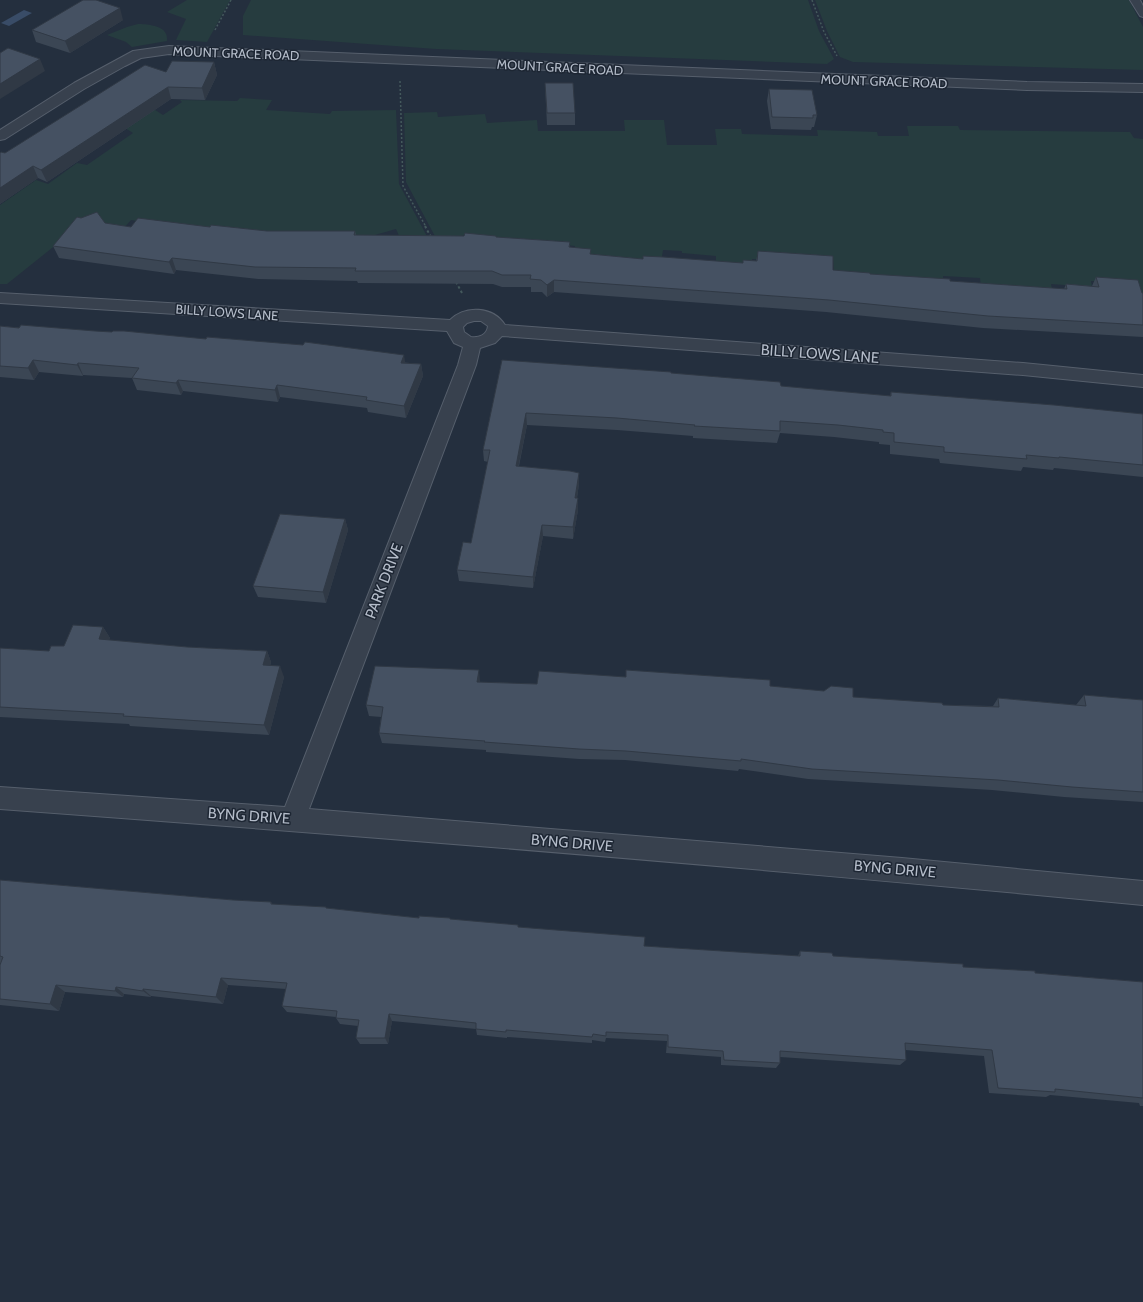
<svg xmlns="http://www.w3.org/2000/svg" width="1143" height="1302" viewBox="0 0 1143 1302" font-family="Cabin,sans-serif">
<rect width="100%" height="100%" fill="#242f3e"/>
<g fill="#263c3f">
<polygon points="187,0 230,0 207,42 176,40 186,19 167,12"/>
<polygon points="251,0 808,0 819,31 834,59 827,64 436,49 243,35 243,16"/>
<polygon points="815,0 1129,0 1143,27 1143,70 853,62 840,57 827,31"/>
<path d="M138 24C145 24 163 25 166 34 167 36 167 38 167 41L132 47 126 42 107 35 127 27Z"/>
<polygon points="240,98 272,100 266,110 330,114 332,111 396,110 399,184 429,240 403,245 396,229 361,239 166,225 131,220 123,229 62,240 7,284 0,284 0,205 36,180 48,184 77,163 87,165 133,133 122,126 152,108 163,115 182,102 180,100 237,101"/>
<polygon points="437,112 438,117 485,114 487,123 537,120 538,131 625,131 624,120 664,120 667,145 717,145 715,129 741,129 742,134 818,136 817,130 877,132 878,136 909,136 907,126 958,126 960,130 1130,132 1134,138 1143,139 1143,297 1129,284 1091,281 1092,287 1051,284 1053,293 981,287 980,278 943,276 943,280 834,272 833,260 794,262 752,259 752,270 716,268 716,256 682,253 682,251 663,250 660,269 573,258 575,246 463,235 453,270 406,182 404,113"/>
</g>
<polygon fill="#394c67" points="24,10 32,13 9,26 1,23"/>
<g fill="none" stroke-linecap="round" stroke-linejoin="round">
<g stroke="#565f6c" stroke-width="2">
<polygon id="service" points="1130,0 1140,0 1143,6 1143,17 1140,16"/>
</g>
<g stroke="#565f6c" stroke-width="2">
<g id="minor">
<polygon points="169,46 1027,82 1143,84 1143,92 1027,90 169,54 141,58 125,66 84,89 5,139 0,140 0,130 74,83 133,51"/>
<path d="M0 293 450 320C465 305 493 306 505 325L1023 363 1143 375V387L1023 375 502 336 495 343 480 348 476 365 309 809 902 858 1143 881V905C762 868 381 837 0 809V787L285 807 458 365 463 347 454 343 447 331 0 303ZM474 321H481L488 326C487 335 479 338 471 337L464 332 463 327 467 323Z"/>
</g>
</g>
<g stroke="#44595c" stroke-width="1.5" stroke-dasharray="2 2" stroke-linecap="butt">
<polyline points="812,0 824,32 837,56"/>
<polyline points="215,30 231,0"/>
<polyline points="400,81 403,186 426,227"/>
</g>
<g stroke="#44595c" stroke-width="2" stroke-dasharray="2.5 2.5" stroke-linecap="butt">
<polyline points="425,226 432,239"/>
<polyline points="456,282 462,293"/>
</g>
<use href="#service" fill="#38414e" fill-rule="evenodd"/>
<use href="#minor" fill="#38414e" fill-rule="evenodd"/>
</g>
<g fill="#3b4654">
<polygon points="123,20 70,53 36,42 32,30"/>
<polygon points="214,62 217,75 205,100 171,99 47,182 38,178 0,204 0,153 5,153 166,72"/>
<polygon points="545,83 575,113 575,125 547,125"/>
<polygon points="769,89 817,115 814,127 812,127 811,130 771,129 767,101"/>
<polygon points="105,223 131,227 210,227 267,231 355,231 356,235 464,236 496,236 496,237 570,242 570,247 591,254 643,259 743,263 743,260 756,261 758,251 833,270 870,274 950,281 1064,289 1066,284 1092,286 1096,277 1143,293 1143,337 983,328 826,312 554,292 547,297 542,292 531,292 531,287 502,287 493,284 358,283 357,281 258,279 176,270 174,274 59,258 53,246"/>
<polygon points="0,326 421,364 423,376 406,418 368,412 367,408 280,397 278,402 183,391 181,395 137,390 132,378 83,375 83,376 39,372 34,380 0,377"/>
<polygon points="502,360 671,373 781,386 890,396 891,392 1143,414 1143,477 1054,468 1053,470 1023,467 1021,471 940,463 939,459 890,454 890,445 879,444 879,442 834,437 780,433 777,443 693,438 693,436 617,430 527,425 519,466 579,473 579,484 577,498 578,510 573,539 543,536 533,588 459,581 457,570 471,543 488,462 484,461 483,450"/>
<polygon points="345,519 348,530 326,603 258,597 253,586"/>
<polygon points="103,627 110,638 109,640 187,647 267,651 271,662 270,666 284,677 269,735 130,726 129,724 0,717 0,648 49,651 64,646"/>
<polygon points="626,670 770,686 853,697 943,705 993,706 998,698 1076,705 1084,695 1143,700 1143,802 1064,797 992,790 808,779 739,769 738,771 625,760 579,759 486,752 486,750 382,743 379,733 381,717 369,716 366,705 480,680 480,682 537,684 626,677"/>
<polygon points="0,880 233,900 271,902 272,904 327,908 419,918 451,919 519,927 644,946 798,956 800,951 833,956 1143,982 1143,1106 1140,1106 1139,1103 1050,1095 1046,1097 989,1093 984,1056 905,1050 906,1060 900,1065 780,1057 780,1063 776,1068 721,1065 721,1057 666,1053 667,1041 606,1038 605,1042 592,1040 592,1043 507,1037 507,1038 477,1035 476,1029 392,1021 388,1044 360,1044 356,1038 358,1026 340,1024 336,1018 336,1017 287,1012 282,1006 286,989 228,985 223,1004 151,996 151,997 124,994 123,997 65,992 59,1011 0,1005 0,965 1,963 0,963"/>
</g>
<g fill="#303945">
<polygon points="120,8 123,20 70,53 65,41"/>
<polygon points="40,59 45,71 0,99 0,84"/>
<polygon points="214,62 217,75 205,100 202,88"/>
<polygon points="168,87 171,99 47,182 41,170"/>
<polygon points="33,166 38,178 0,204 0,188"/>
<polygon points="172,258 176,270 174,274 169,262"/>
<polygon points="554,280 554,292 547,297 547,285"/>
<polygon points="404,355 406,367 401,363"/>
<polygon points="33,360 39,372 34,380 28,368"/>
<polygon points="78,363 83,375 83,376 77,365"/>
<polygon points="421,364 423,376 406,418 404,406"/>
<polygon points="178,380 183,391 181,395 176,383"/>
<polygon points="277,385 280,397 278,402 275,390"/>
<polygon points="526,413 527,425 516,478 516,466"/>
<polygon points="579,473 579,484 575,510 575,498"/>
<polygon points="578,498 578,510 573,539 573,527"/>
<polygon points="345,519 348,530 326,603 323,592"/>
<polygon points="542,525 543,536 533,588 533,577"/>
<polygon points="103,627 110,638 106,649 99,639"/>
<polygon points="267,651 271,662 267,676 263,665"/>
<polygon points="280,666 284,677 269,735 264,725"/>
<polygon points="479,670 480,680 478,692 477,682"/>
<polygon points="221,978 228,985 223,1004 216,997"/>
<polygon points="56,985 65,992 59,1011 50,1004"/>
<polygon points="116,987 124,994 123,997 115,991"/>
<polygon points="143,989 151,996 151,997 143,991"/>
<polygon points="389,1014 392,1021 388,1044 385,1038"/>
</g>
<g fill="#455162" stroke="#303945">
<polygon points="83,0 96,0 120,8 65,41 32,30"/>
<polygon points="8,48 40,59 0,84 0,53"/>
<polygon points="172,61 214,62 202,88 168,87 41,170 33,166 0,188 0,153 1,152 5,153 145,65 166,72"/>
<polygon points="545,83 573,83 575,113 547,113"/>
<polygon points="769,89 812,90 817,115 813,115 813,118 772,117"/>
<polygon points="97,212 105,223 131,227 138,218 210,227 211,225 267,231 355,231 354,235 464,236 465,233 496,236 496,237 570,242 569,247 591,249 590,254 643,259 643,256 663,257 743,263 743,260 757,261 758,251 833,256 833,270 870,273 870,274 950,279 950,281 1067,289 1066,284 1099,287 1096,277 1138,280 1142,293 1143,293 1143,325 988,316 829,300 554,280 547,285 541,280 530,279 531,275 502,275 492,271 355,271 356,268 255,267 172,258 169,262 53,246 77,217 81,218"/>
<polygon points="21,325 95,331 112,332 113,331 124,331 206,339 207,337 303,345 305,342 404,355 401,363 421,364 404,406 366,400 367,397 277,385 275,390 178,380 176,383 132,378 139,368 78,363 77,365 33,360 28,368 0,366 0,326 19,328"/>
<polygon points="502,360 671,372 671,373 780,382 781,386 891,396 891,392 1054,405 1143,414 1143,465 1059,457 1059,458 1026,455 1027,459 944,452 944,447 894,442 894,433 883,432 883,430 838,425 780,421 780,431 694,426 695,425 617,418 526,413 516,466 570,471 579,473 575,498 578,498 573,527 542,525 533,577 457,570 463,542 471,543 490,450 483,450"/>
<polygon points="280,514 345,519 323,592 253,586"/>
<polygon points="73,625 103,627 99,639 187,647 267,651 263,665 280,666 264,725 123,716 124,714 0,707 0,648 49,651 51,646 64,646"/>
<polygon points="375,666 479,670 477,682 537,684 539,671 626,677 626,670 770,680 770,686 824,691 831,686 853,688 853,697 942,703 943,705 999,707 998,698 1086,706 1084,695 1143,700 1143,792 1072,787 998,780 812,769 741,759 741,761 626,751 579,749 484,742 485,741 379,733 383,707 366,705"/>
<polygon points="0,880 233,900 271,902 271,904 326,907 326,908 419,918 419,916 450,918 450,919 518,925 518,927 645,937 644,946 800,956 800,951 832,953 833,956 963,964 963,967 1035,971 1035,973 1143,982 1143,1098 1055,1089 1055,1092 998,1088 992,1050 905,1043 906,1060 780,1051 780,1063 724,1060 723,1051 668,1047 668,1035 606,1032 606,1036 593,1034 592,1037 506,1030 506,1032 476,1029 476,1023 389,1014 385,1038 356,1038 359,1020 336,1018 337,1011 282,1006 287,983 221,978 216,997 143,989 143,991 116,987 115,991 56,985 50,1004 0,999 0,965 3,957 0,956"/>
</g>
<g text-anchor="middle" stroke-width="3" stroke-linejoin="round" paint-order="stroke">
<g font-size="13" fill="#b4bcc9" stroke="#1d2633">
<text transform="translate(236 53) rotate(2)" y="5">MOUNT GRACE ROAD</text>
<text transform="translate(560 67) rotate(3)" y="5">MOUNT GRACE ROAD</text>
<text transform="translate(884 81) rotate(2)" y="5">MOUNT GRACE ROAD</text>
<text transform="translate(227 312) rotate(4)" y="5">BILLY LOWS LANE</text>
</g>
<g font-size="15" fill="#b4bcc9" stroke="#1d2633">
<text transform="translate(820 354) rotate(4)" y="5">BILLY LOWS LANE</text>
<text transform="translate(384 581) rotate(-69)" y="5">PARK DRIVE</text>
<text transform="translate(249 816) rotate(4)" y="5">BYNG DRIVE</text>
<text transform="translate(572 843) rotate(5)" y="5">BYNG DRIVE</text>
<text transform="translate(895 869) rotate(5)" y="5">BYNG DRIVE</text>
</g>
</g>
</svg>
